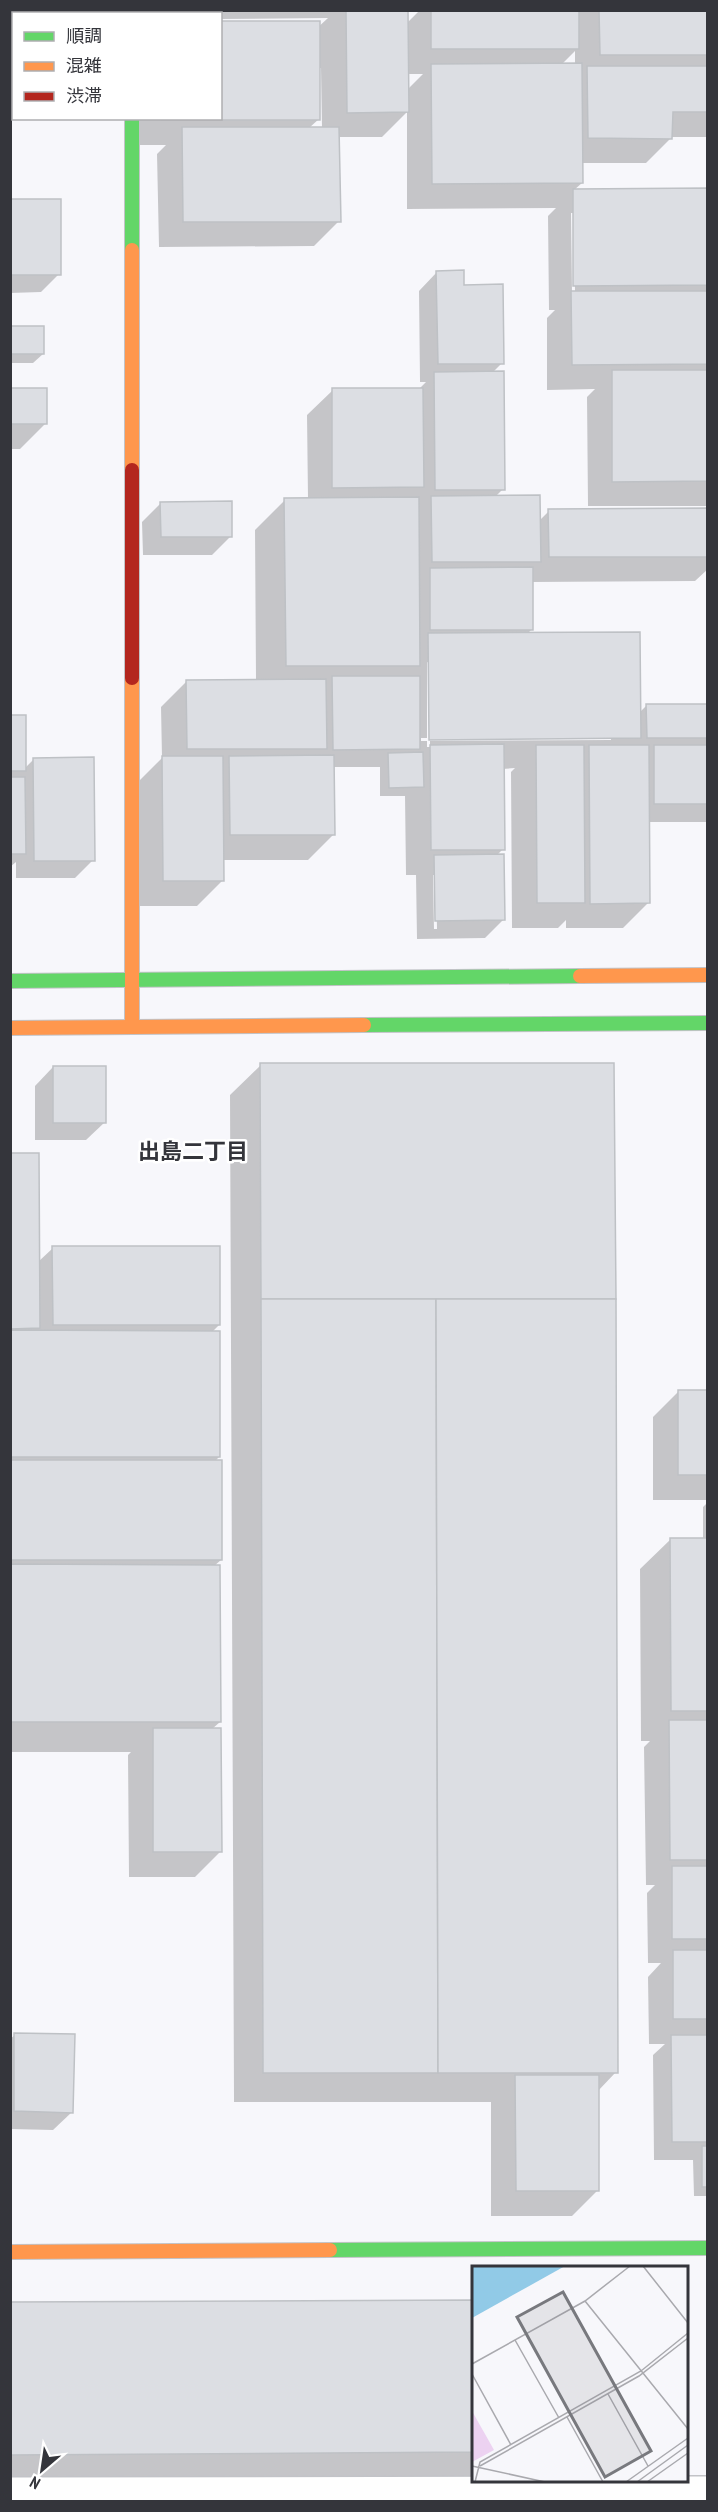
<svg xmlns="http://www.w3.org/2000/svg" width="718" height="2512" viewBox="0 0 718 2512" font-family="'PT Sans Narrow','Noto Sans JP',sans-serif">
<rect width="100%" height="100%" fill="#f7f7fb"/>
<g fill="#0003" fill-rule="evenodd">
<path d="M210 10H406V24L420 10H708V137H672L646 163H582V183L574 190 708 189V506H588L587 397 595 389 547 390V318L555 310H549L548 216 556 208 407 209V112L382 137H338L339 221 314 246 159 247 157 154 166 145H136V118H220L328 18 220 19V14H210ZM575 51V64L561 65ZM318 68H321L322 128H309L319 119ZM407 74H423L407 90ZM571 213H574L575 293H572Z"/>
<polygon points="10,200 59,274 41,292 10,293"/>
<path d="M437 272 463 286 502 363 493 372 503 489 495 497 539 521 549 511 708 510V569L695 581 532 582V629L527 634 640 712 647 705H708V822H648L649 902 623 928H566V920L558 928H512L511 772 515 768 502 769 503 849 496 856 503 920 485 938 417 939 416 875H406L405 796H380V767H333V835L308 860H222L223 880 197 906H138L137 783 162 758 161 707 187 681H256L255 530 285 500 308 499 307 415 333 390 419 389 426 382H420L419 291ZM427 662 611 737V740L430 741V747H427V741H421V738H427ZM433 875H436L437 929H434Z"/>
<polygon points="10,328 43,354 33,363 10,363"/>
<polygon points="10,390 46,423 20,449 10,449"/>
<polygon points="161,503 231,536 212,555 143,555 142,522"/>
<polygon points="10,717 25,768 34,759 93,860 75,878 16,878 16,862 10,867"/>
<polygon points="261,1065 616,2072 597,2092 597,2191 572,2216 491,2216 491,2102 234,2102 230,1095"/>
<polygon points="53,1067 105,1122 86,1140 35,1140 35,1086"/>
<polygon points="10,1155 38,1262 53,1248 219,1325 212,1332 219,1457 214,1462 221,1560 214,1566 220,1722 212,1729 220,1852 195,1877 129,1877 128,1755 131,1752 10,1752"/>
<polygon points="678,1392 708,1392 708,1500 653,1500 653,1417"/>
<polygon points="708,1502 708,2196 694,2196 693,2160 654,2160 653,2055 665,2044 649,2044 648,1977 661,1963 648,1963 647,1893 655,1885 646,1885 644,1747 650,1741 641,1741 640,1569 671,1539 703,1539 703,1507"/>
<polygon points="15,2035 72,2112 53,2130 10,2129 10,2039"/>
<polygon points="474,2301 474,2480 10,2484 10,2304"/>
</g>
<g fill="#dcdee3" stroke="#bec1c5" stroke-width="1.5">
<polygon points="346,10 408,10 409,112 347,113"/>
<rect x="431" y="10" width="148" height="39"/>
<polygon points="599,10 708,10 708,55 600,55"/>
<polygon points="220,21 320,21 320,120 161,120 220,118"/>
<polygon points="582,63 583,183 432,184 431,64"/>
<polygon points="587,66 708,66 708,112 673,112 672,139 588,138"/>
<polygon points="182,127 339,127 341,222 183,222"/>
<polygon points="708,188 708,285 573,286 573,189"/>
<rect x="10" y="199" width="51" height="76"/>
<polygon points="464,270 464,285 503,284 504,364 438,364 436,271"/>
<polygon points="571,291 708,291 708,364 572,365"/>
<rect x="10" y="326" width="34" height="28"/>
<polygon points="612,370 708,370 708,481 612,482"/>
<polygon points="504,371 505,490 435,490 434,372"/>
<rect x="10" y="388" width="37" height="36"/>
<polygon points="332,388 423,388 424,487 332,488"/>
<polygon points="540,495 541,562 432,562 431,496"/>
<polygon points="419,497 420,666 286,666 284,498"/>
<polygon points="232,501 232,537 161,537 160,502"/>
<polygon points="708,508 708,557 549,557 548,509"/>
<polygon points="533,567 533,630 430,630 430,568"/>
<polygon points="640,632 641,738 429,740 428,633"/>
<polygon points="332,676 420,676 420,749 333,750"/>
<polygon points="326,679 327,749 187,749 186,680"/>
<polygon points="646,704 708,704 708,738 647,738"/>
<rect x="10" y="715" width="16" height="56"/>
<polygon points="504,744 505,850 431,850 430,745"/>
<polygon points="536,745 584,745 585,903 537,903"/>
<polygon points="589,745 649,745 650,903 590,904"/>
<rect x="654" y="745" width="54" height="59"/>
<polygon points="423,752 424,787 389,788 388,753"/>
<polygon points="334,755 335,835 230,835 229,756"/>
<polygon points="162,756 223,756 224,881 163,881"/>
<polygon points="94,757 95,861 34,861 33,758"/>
<polygon points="10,777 25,777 26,854 10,854"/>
<polygon points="504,854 505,920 435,921 434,855"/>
<polygon points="260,1063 614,1063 616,1299 261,1299"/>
<rect x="53" y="1066" width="53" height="57"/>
<polygon points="10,1153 39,1153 40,1328 10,1329"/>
<polygon points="52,1246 220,1246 220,1325 53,1325"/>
<polygon points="261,1299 436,1299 438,2073 263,2073"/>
<polygon points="436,1299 616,1299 618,2073 438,2073"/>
<polygon points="10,1330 220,1331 220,1457 10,1457"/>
<rect x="678" y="1390" width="30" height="85"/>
<rect x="10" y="1460" width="212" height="100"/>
<polygon points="670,1538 708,1538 708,1711 671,1711"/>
<polygon points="10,1564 220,1565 221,1722 10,1722"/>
<polygon points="669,1720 708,1720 708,1860 670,1860"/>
<polygon points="153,1728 221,1728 222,1852 153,1852"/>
<rect x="672" y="1866" width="36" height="73"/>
<rect x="673" y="1950" width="35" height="69"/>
<polygon points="14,2033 75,2034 73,2113 14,2111"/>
<polygon points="671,2035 708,2035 708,2142 672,2142"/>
<polygon points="515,2075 599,2075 599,2191 516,2191"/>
<rect x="702" y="2146" width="6" height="41"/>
<polygon points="474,2300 474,2452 10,2455 10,2302"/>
</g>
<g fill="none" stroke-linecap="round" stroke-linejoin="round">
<g stroke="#c2c3c7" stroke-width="36">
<polyline id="street" points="10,2494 708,2493"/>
</g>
<g stroke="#c2c3c7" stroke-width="16">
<g id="fast">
<polyline points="133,10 133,14"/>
<polyline points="132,118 132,250"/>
<polyline points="10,981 580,976"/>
<polyline points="364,1025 708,1023"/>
<polyline points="330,2250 708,2248"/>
</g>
</g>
<g stroke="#c2c3c7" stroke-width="16">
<g id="slow">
<polyline points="132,250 132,470"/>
<polyline points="132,678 132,1027"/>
<polyline points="580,976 708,975"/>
<polyline points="10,1028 364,1025"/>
<polyline points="10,2252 330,2250"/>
</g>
</g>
<g stroke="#c2c3c7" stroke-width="16">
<polyline id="jam" points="132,470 132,678"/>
</g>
<use href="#street" stroke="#fefefe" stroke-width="33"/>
<use href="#fast" stroke="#63d668" stroke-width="14"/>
<use href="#slow" stroke="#ff974d" stroke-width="14"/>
<use href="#jam" stroke="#b3261e" stroke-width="14"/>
</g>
<g text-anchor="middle" stroke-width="5" stroke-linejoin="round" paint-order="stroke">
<g font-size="22" font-weight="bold" fill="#34353b" stroke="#fff">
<text x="193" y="1159">出島二丁目</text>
</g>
</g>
<g transform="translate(472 2266)">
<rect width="216" height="216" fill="#f7f7fb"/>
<path d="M0 145 22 184 0 196Z" fill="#ecd2f1"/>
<path d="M0 155 17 184 0 193Z" fill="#ecd2f1"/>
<path d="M0 0H93L0 52Z" fill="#91cae7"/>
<path fill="none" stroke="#a9a9ae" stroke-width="1.5" d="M171 0 216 57M113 35 216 163M43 74 87 152M0 98 113 35 158 0M0 108 39 179M136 128 176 200M95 151 131 216M0 200 73 216M8 200 167 110 216 72M3 216 8 196 169 105 216 67M154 216 216 172M165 216 216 179M175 216 216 187"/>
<path fill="#78797e" fill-opacity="0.15" stroke="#78797e" stroke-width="3" d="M91 26 179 185 133 211 45 51Z"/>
<rect width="216" height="216" fill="none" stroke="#34353b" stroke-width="3"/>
</g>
<rect width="718" height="2512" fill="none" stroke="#34353b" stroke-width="24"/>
<rect x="12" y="12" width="210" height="108" fill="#ffffff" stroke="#aeaeb1" stroke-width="1.5"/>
<rect x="24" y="32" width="30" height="9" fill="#63d668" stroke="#aeaeb1" stroke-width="1.5"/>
<text x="66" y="42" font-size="18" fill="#34353b">順調</text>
<rect x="24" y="62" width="30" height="9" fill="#ff974d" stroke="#aeaeb1" stroke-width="1.5"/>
<text x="66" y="72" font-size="18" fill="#34353b">混雑</text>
<rect x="24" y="92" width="30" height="9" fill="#b3261e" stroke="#aeaeb1" stroke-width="1.5"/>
<text x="66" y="102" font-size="18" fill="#34353b">渋滞</text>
<g transform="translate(42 2470) rotate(209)" stroke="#ffffff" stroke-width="4.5" paint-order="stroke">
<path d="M0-4.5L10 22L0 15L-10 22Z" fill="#34353b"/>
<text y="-9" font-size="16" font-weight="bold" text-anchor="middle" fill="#34353b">N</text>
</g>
</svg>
